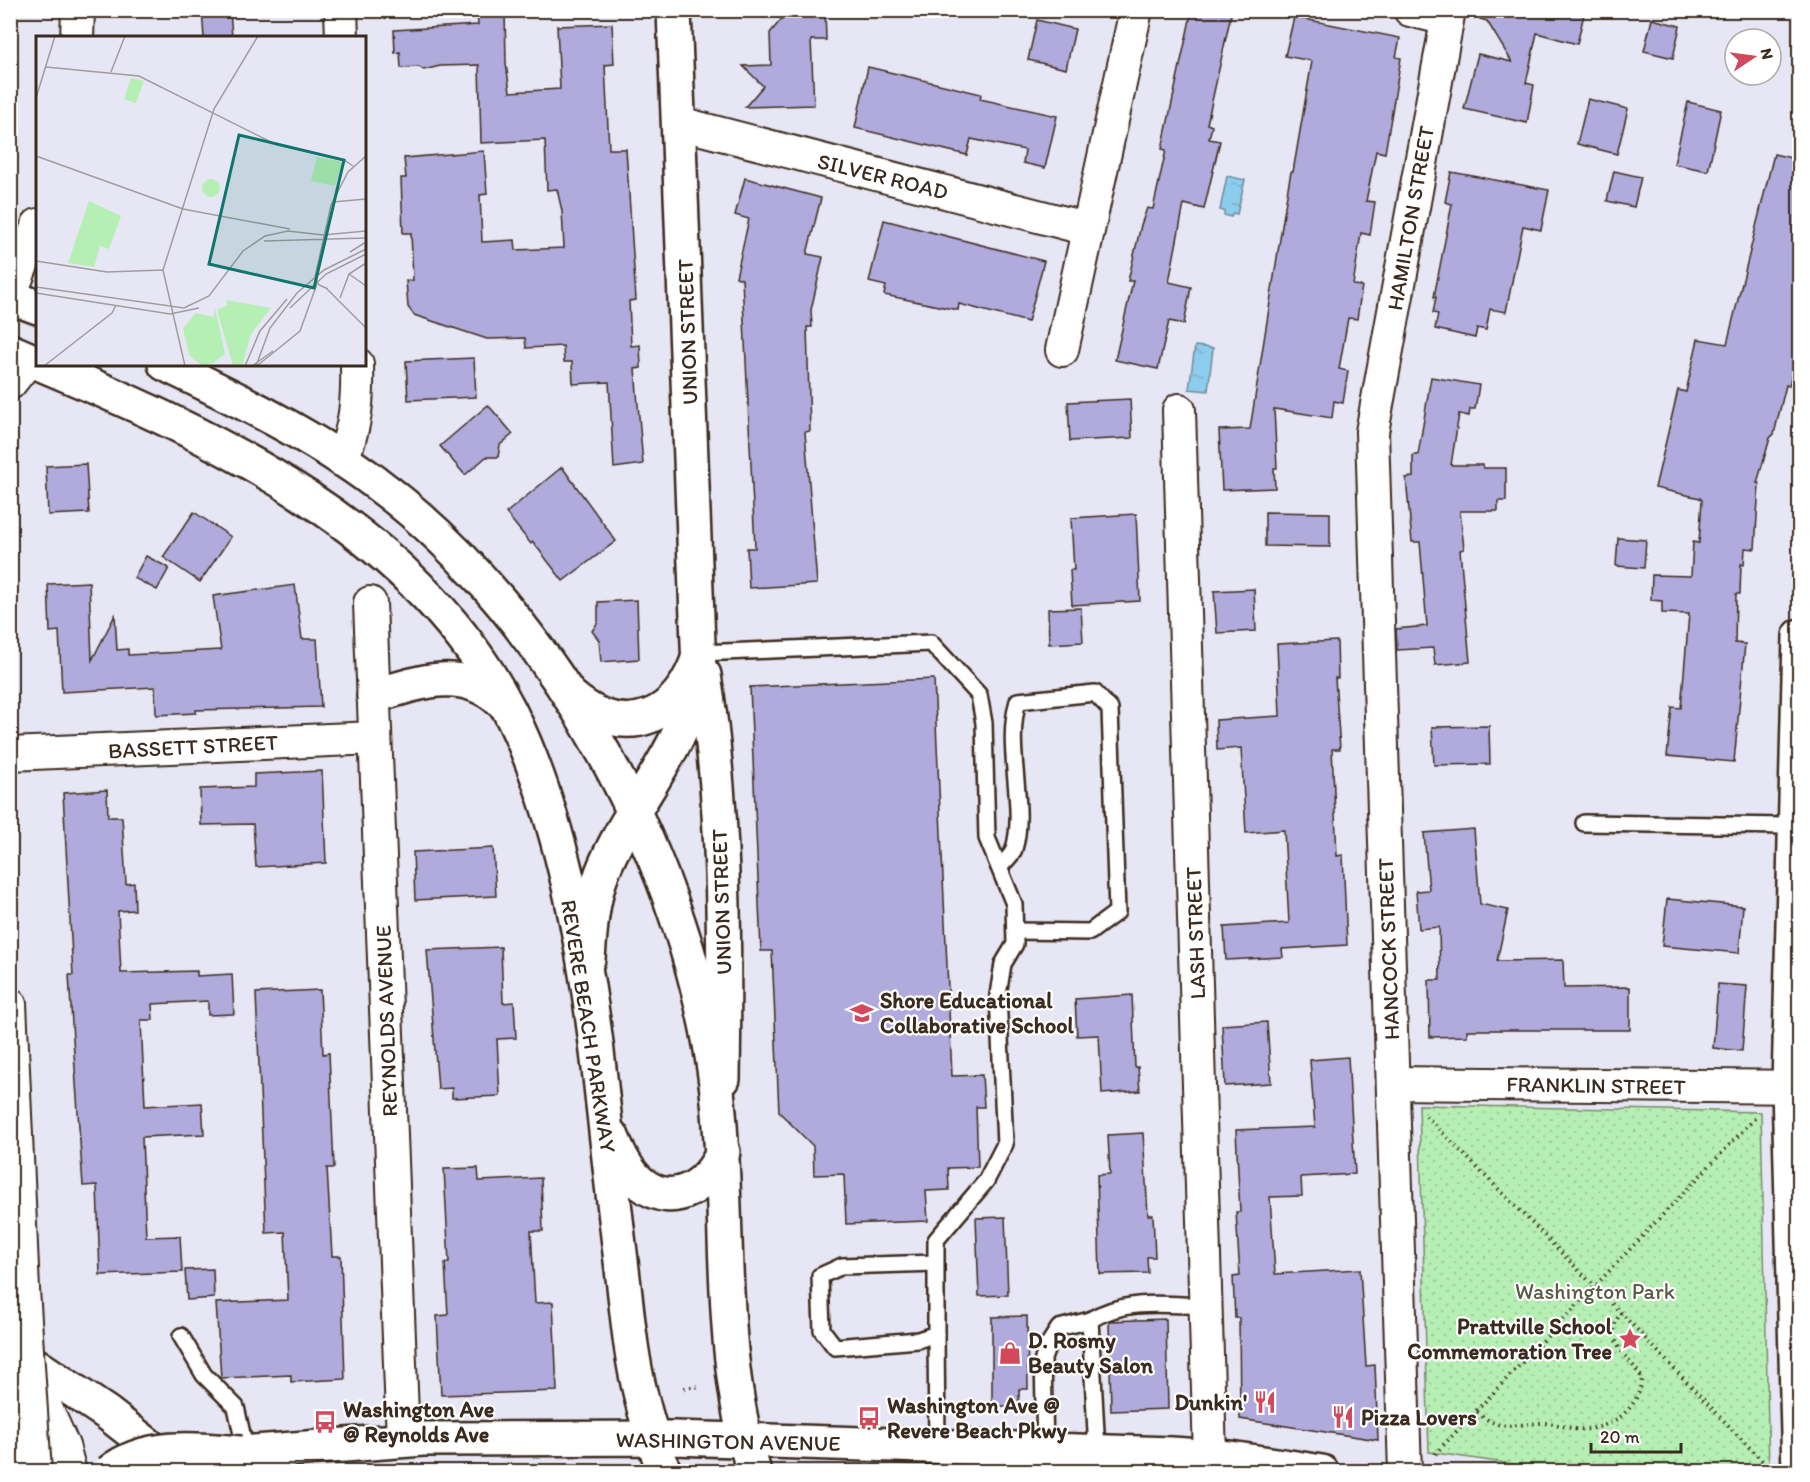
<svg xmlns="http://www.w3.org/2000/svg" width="1810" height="1482" viewBox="0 0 1810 1482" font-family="Itim,sans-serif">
<defs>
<pattern id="park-dots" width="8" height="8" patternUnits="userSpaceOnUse" patternTransform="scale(1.5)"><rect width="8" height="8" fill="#b6efb3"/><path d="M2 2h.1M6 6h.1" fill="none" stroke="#9dcd9a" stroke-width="1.8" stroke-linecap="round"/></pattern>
<pattern id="water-ripples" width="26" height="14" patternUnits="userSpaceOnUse" patternTransform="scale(1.5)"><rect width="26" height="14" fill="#8ccded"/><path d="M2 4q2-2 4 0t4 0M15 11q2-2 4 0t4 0" fill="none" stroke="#7ab0cb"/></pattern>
</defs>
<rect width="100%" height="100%" fill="#e7e6f4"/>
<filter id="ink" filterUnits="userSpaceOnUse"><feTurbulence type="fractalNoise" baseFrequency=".0167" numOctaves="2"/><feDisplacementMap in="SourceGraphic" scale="12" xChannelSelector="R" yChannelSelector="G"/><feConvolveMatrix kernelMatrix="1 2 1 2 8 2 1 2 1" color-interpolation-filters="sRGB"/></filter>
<g filter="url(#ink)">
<polygon fill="url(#park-dots)" stroke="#788c68" stroke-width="1.5" points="1419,1105 1761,1112 1769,1471 1560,1471 1429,1452"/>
<g fill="url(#water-ripples)" stroke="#6c8c9a" stroke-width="1.5">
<polygon points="1227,176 1245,180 1237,214 1233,213 1231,217 1224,215 1224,211 1220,210"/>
<polygon points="1195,346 1213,348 1208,391 1189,389"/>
</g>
<g fill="#b0abdc" stroke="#3b2a1e" stroke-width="1.5">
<polygon points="202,10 230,10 232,38 204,38"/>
<polygon points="477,10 505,10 506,63 510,92 560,89 557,26 612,24 614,64 605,65 609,149 626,149 636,300 629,301 631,346 640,345 641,368 635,369 643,464 614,468 609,382 573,384 572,362 564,362 563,346 526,348 525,338 487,339 414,315 408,307 406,281 413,280 411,233 403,233 401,178 406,178 404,158 484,151 487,194 480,195 482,242 515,240 516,250 564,248 562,211 557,189 547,190 545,140 481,143 479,65 440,66 424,70 419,67 401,68 400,52 395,53 394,30 478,25"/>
<polygon points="789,10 825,10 826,40 811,40 814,105 745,107 763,86 743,66 771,65 770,33"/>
<polygon points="1192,10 1232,10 1207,124 1212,126 1209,139 1220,141 1204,209 1184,204 1169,282 1191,287 1184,324 1169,321 1158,369 1115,360 1133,281 1128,281 1141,225 1147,208 1153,209 1166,150 1162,149"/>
<polygon points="1481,10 1585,10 1577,44 1537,33 1526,83 1534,85 1527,123 1464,109 1478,54 1512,62 1487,21 1480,19"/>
<polygon points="1294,17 1400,38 1396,57 1401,58 1385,153 1376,151 1366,201 1375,202 1370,235 1361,233 1353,285 1362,286 1357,319 1348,318 1339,369 1348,371 1343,403 1334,401 1332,418 1274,409 1277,468 1274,468 1275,488 1222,490 1219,430 1250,429 1288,188 1291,172 1293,172 1312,61 1285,56"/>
<polygon points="1652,19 1680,26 1673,58 1644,51"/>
<polygon points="1037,20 1075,29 1066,69 1028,60"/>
<polygon points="868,67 981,94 980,99 1057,116 1045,168 1023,163 1025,150 971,139 967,155 855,128"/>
<polygon points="1588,99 1628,109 1617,154 1577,144"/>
<polygon points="1688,102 1721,110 1708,171 1674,164"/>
<polygon points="1774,154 1800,160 1800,342 1789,386 1786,385 1774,434 1770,438 1757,483 1759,483 1755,549 1745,548 1744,565 1741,564 1740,594 1736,594 1735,643 1745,644 1734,762 1667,756 1672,707 1681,708 1689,614 1662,613 1662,601 1651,600 1652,575 1691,576 1693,542 1699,543 1702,500 1700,498 1655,488 1678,390 1686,392 1698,339 1727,344"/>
<polygon points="1614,171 1641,177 1634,207 1607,201"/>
<polygon points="1451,172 1549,190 1541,230 1523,226 1506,312 1490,309 1486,330 1477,328 1475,338 1435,329 1438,314 1433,313 1436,297 1434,297 1452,204 1445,202"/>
<polygon points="745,178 821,198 807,254 823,257 811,310 812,327 807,327 810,431 805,432 817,584 749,588 747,548 755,548 742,279 736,277 749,219 735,215"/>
<polygon points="884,220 1044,261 1028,322 959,304 958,310 884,295 886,286 869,282"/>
<polygon points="474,358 476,397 408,400 406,361"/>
<polygon points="1431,377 1479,385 1475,409 1470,409 1469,416 1459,414 1451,465 1483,465 1483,468 1506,468 1506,501 1498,501 1498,511 1460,511 1464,549 1460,550 1470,662 1435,665 1433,648 1397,650 1396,629 1427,626 1420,542 1412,542 1406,478 1413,477 1413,455 1418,455"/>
<polygon points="1130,399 1132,438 1070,441 1068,402"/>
<polygon points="488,405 513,434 500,445 498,457 486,457 465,475 440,446"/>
<polygon points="86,464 89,513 48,515 46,466"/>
<polygon points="562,467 616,541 563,581 533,542 531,544 506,513"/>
<polygon points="194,512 231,537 200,582 163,557"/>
<polygon points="1265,512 1330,513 1330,547 1265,546"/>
<polygon points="1136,514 1140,601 1072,605 1070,570 1074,570 1071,518"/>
<polygon points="1618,538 1646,540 1644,568 1616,566"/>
<polygon points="146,556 169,568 157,590 134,578"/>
<polygon points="89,582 92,660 115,615 117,650 128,649 128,655 221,650 213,596 295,585 302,639 317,639 321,707 196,710 196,713 156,715 155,687 62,692 59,631 50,632 48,584"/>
<polygon points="1254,589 1256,631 1217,633 1214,591"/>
<polygon points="637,600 639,659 601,662 599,640 592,631 598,622 598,602"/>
<polygon points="1081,608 1083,642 1049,644 1048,609"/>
<polygon points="1337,641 1338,678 1335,678 1340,749 1332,749 1337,856 1343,855 1347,945 1282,949 1283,957 1226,960 1224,927 1289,923 1284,830 1246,833 1241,748 1217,750 1216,720 1280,716 1277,644"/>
<polygon points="934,679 952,1076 982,1075 984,1107 976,1107 978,1167 948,1168 949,1190 926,1191 928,1221 846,1224 844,1174 814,1175 813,1146 779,1112 772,951 761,951 750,687"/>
<polygon points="1489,726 1490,764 1434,765 1432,727"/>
<polygon points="322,771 326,863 256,867 253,824 201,825 200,789 254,787 254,774"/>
<polygon points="107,790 108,817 122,817 126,884 134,883 135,910 118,911 121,973 197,971 197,976 232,974 234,1014 208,1015 208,1001 152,1004 153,1020 141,1020 145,1106 202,1103 204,1134 142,1137 146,1237 180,1236 182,1272 100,1275 97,1185 83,1186 72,1024 69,975 73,975 63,793"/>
<polygon points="1474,829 1480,904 1508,910 1497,961 1563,960 1564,988 1630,987 1630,1030 1467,1030 1467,1036 1430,1037 1429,980 1440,980 1439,927 1419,929 1416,891 1429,890 1424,833"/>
<polygon points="493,848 496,896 415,900 413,852"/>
<polygon points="1667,899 1743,906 1739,953 1662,946"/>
<polygon points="501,947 503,1003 514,1002 516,1038 497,1039 500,1096 452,1098 452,1088 438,1089 427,950"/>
<polygon points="1718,984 1747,986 1742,1051 1713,1048"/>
<polygon points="320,990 323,1054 329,1053 334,1168 327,1168 332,1256 341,1256 345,1379 291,1382 291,1375 221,1378 216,1303 288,1300 285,1232 266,1233 256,993"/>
<polygon points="1132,995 1135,1067 1138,1067 1140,1091 1102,1094 1099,1035 1077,1036 1075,999"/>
<polygon points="1267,1022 1271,1083 1225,1086 1222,1025"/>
<polygon points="1348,1057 1355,1174 1301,1177 1302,1196 1270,1197 1275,1274 1360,1269 1366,1366 1375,1365 1378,1440 1240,1419 1239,1318 1235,1318 1233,1277 1240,1276 1236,1212 1240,1212 1236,1130 1315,1127 1310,1060"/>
<polygon points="1143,1133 1148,1215 1153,1215 1155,1257 1147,1257 1148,1273 1100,1274 1097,1175 1110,1174 1108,1135"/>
<polygon points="478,1168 479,1181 541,1178 543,1231 531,1231 535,1303 553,1302 557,1391 441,1395 437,1316 448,1315 445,1263 449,1263 444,1169"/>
<polygon points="1005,1217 1008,1295 979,1296 976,1218"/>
<polygon points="213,1269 214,1298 187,1300 185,1270"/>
<polygon points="1027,1316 1028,1389 1019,1389 1019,1406 992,1406 992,1317"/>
<polygon points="1166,1319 1168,1409 1111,1411 1109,1321"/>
</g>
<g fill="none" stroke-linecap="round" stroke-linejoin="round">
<g stroke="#3b2a1e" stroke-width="20">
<g id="service">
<polyline points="700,653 931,643 979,695 984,723 987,838 1014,904 1015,944 1003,964 998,995 1005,1144 986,1181 936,1240 936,1334 918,1340 835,1347 822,1330 820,1276 842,1266 936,1263"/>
<polyline points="1584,823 1795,826"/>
<path d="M999 867C1004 862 1012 856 1014 849 1027 806 1004 748 1018 701L1095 693 1110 709 1117 912 1090 932 1015 931"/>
<polyline points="936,1334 937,1446"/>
<polyline points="181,1336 204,1375 236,1407 246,1452"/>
<polyline points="1045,1450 1043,1359 1048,1345 1059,1328 1090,1320"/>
<path d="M1097 1451 1090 1320C1126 1298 1166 1305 1207 1306"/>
</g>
</g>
<g stroke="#3b2a1e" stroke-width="36">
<g id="minor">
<polyline points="341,10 342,38"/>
<polyline points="1410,10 1447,19"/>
<polyline points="77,38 78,10"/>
<polyline points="679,123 1088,229"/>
<polyline points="10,295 38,225"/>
<polyline points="1062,350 1136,10"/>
<polyline points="10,383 29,359"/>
<polyline points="1179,410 1210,1457"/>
<path d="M341 460C356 430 358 397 357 364"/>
<polyline points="370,603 403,1440"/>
<polyline points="10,754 375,738"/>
<polyline points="10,1004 23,1290"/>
<polyline points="1393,1083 1800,1087"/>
<polyline points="29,1370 63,1446 70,1472"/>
<polyline points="1405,1472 1372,432 1449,10"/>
</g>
</g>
<g stroke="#3b2a1e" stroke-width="38">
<g id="tertiary">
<path d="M704 675C725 808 725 944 723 1079"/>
<path d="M588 959C590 930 592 901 602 873 629 804 689 745 699 670L674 10"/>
<polyline points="1799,1472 1789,1087 1800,636"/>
</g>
</g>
<g stroke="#3b2a1e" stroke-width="38">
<polyline id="secondary" points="199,1472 241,1453 423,1439 674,1438 1172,1454 1230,1458 1322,1472"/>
</g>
<g stroke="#3b2a1e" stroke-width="38">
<g id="trunk">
<polyline points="10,297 38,307"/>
<polyline points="10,351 38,363"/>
<path d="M41 364C218 438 417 530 509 710 563 817 587 959 600 1077 607 1141 614 1205 622 1269 627 1310 630 1352 640 1392 646 1419 655 1445 664 1472"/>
<path d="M165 364C237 399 312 435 376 483 556 616 691 870 717 1091 731 1217 716 1349 754 1472"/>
<path d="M374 696C418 683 462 665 501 701"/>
<path d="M572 697C626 743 681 717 700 653"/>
<path d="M612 1137C619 1154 627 1172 642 1184 675 1210 709 1184 723 1152"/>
</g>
</g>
<g stroke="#3b2a1e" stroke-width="38">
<g id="motorway">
<polyline points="10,1348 107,1413 183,1472"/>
<polyline points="10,1429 69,1472"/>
</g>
</g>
<g stroke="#3b2a1e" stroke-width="4" stroke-dasharray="1.5 4.5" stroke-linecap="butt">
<polyline points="1426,1116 1621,1313 1768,1467"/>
<polyline points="684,1388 701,1386"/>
<path d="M1477 1412C1502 1433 1513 1424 1541 1423 1553 1422 1566 1428 1577 1429 1610 1431 1639 1410 1642 1378 1629 1356 1601 1340 1621 1313"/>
<polyline points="1435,1454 1755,1118"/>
</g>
<use href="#service" stroke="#fff" stroke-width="15"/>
<use href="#minor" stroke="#fff" stroke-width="32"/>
<use href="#tertiary" stroke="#fff" stroke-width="33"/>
<use href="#secondary" stroke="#fff" stroke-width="33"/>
<use href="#trunk" stroke="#fff" stroke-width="33"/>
<use href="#motorway" stroke="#fff" stroke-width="33"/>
<g stroke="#3b2a1e" stroke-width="36" stroke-linecap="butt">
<polyline id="minor-bridge" points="23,1290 35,1472"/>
</g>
<g stroke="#3b2a1e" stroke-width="38" stroke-linecap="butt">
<path id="secondary-bridge" d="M110 1472C146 1443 198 1449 241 1453"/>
</g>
<use href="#minor-bridge" stroke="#fff" stroke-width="32"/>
<use href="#secondary-bridge" stroke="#fff" stroke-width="33"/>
</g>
</g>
<defs>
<g id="school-bare" transform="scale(1.8)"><path d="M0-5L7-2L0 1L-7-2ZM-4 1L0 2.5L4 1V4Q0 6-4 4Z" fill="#d1495b" stroke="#fff" stroke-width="2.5" paint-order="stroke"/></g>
<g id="sight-bare" transform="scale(1.8)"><path d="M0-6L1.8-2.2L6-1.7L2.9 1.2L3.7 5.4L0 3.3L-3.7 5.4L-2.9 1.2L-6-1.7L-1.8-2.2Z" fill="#d1495b" stroke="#fff" stroke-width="2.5" paint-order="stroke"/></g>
<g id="shop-bare" transform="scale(1.8)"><path d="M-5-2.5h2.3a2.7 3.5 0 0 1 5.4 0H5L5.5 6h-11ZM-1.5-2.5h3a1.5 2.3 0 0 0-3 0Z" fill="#d1495b" stroke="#fff" stroke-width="2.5" paint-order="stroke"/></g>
<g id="restaurant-bare" transform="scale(1.8)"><path d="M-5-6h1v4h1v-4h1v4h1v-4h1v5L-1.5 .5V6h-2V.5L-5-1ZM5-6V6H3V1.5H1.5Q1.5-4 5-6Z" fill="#d1495b" stroke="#fff" stroke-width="2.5" paint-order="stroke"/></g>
<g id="bus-bare" transform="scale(1.8)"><path d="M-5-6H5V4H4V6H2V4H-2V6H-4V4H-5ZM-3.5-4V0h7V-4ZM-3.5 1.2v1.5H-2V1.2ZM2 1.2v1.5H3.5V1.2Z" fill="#d1495b" stroke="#fff" stroke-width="2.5" paint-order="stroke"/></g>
</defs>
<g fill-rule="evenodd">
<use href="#school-bare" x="862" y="1013"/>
<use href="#sight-bare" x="1630" y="1339"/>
<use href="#shop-bare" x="1010" y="1353"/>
<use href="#restaurant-bare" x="1265" y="1402"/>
<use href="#restaurant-bare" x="1343" y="1417"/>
<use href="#bus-bare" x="869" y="1418"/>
<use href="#bus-bare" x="325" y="1422"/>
</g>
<g text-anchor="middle" stroke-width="4.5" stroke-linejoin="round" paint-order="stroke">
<g font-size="22" fill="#3b2a1e" stroke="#fff">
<text transform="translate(883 176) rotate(14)" y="8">SILVER ROAD</text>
<text transform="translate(1410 218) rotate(-80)" y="8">HAMILTON STREET</text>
<text transform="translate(687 332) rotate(-92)" y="8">UNION STREET</text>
<text transform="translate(193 746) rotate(-3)" y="8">BASSETT STREET</text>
<text transform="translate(721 902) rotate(-92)" y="8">UNION STREET</text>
<text transform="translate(1195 933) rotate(-92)" y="8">LASH STREET</text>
<text transform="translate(1388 949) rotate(-92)" y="8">HANCOCK STREET</text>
<text transform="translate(386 1021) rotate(-92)" y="8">REYNOLDS AVENUE</text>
<text transform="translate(589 1026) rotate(81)" y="8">REVERE BEACH PARKWAY</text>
<text transform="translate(1596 1085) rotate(1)" y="8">FRANKLIN STREET</text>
<text transform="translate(728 1441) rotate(1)" y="8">WASHINGTON AVENUE</text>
</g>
<g font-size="22" font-weight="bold" fill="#3b2a1e" stroke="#fff" text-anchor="start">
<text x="880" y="1008">Shore Educational<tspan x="880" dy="25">Collaborative School</tspan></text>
<text x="1612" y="1334" text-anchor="end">Prattville School<tspan x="1612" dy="25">Commemoration Tree</tspan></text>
<text x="1028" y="1348">D. Rosmy<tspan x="1028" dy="25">Beauty Salon</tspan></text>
<text x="1247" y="1410" text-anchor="end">Dunkin'</text>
<text x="887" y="1413">Washington Ave @<tspan x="887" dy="25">Revere Beach Pkwy</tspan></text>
<text x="343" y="1417">Washington Ave<tspan x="343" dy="25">@ Reynolds Ave</tspan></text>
<text x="1361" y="1425">Pizza Lovers</text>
</g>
<g font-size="22" fill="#5a5b43" stroke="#fff">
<text x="1595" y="1299">Washington Park</text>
</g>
</g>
<g transform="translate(36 36)">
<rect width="330" height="330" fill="#e7e6f4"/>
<path d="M179 272 189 318 177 327 165 329 153 319 147 292 160 277 178 281Z" fill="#b6efb3"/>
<path d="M95 42 108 45 100 67 88 63ZM281 121 306 126 299 150 275 145ZM166 152a9 9 0 1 1 18 0a9 9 0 1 1-18 0ZM53 165 85 180 73 213 64 210 58 231 32 227ZM191 264 235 272 215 298 206 330H197L181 274 191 269Z" fill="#b6efb3"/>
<path fill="none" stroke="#a29b9e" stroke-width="1.5" d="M10 31 103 40 241 109 308 124 317 130M75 36 89 0M0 62 19 0M0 120 147 173 254 193M297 166 330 163M228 205 330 202M314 216 330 206M0 225 71 236 127 234 149 330M127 234 178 73 222 0M313 238 330 250M0 251 148 272 173 260 207 215 229 200 252 195 287 199 330 195M291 253 330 292M292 253 283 249 279 241 295 169 312 136 330 120M0 257 134 278 163 272M304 262 313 238 330 227M254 272 290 238 330 218M222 329 264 295 281 248M8 330 76 277 80 269M209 330 224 295 251 263M216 330 237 315M220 330 234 292 261 257 288 234 330 213"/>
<path fill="#0f766e" fill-opacity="0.15" stroke="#0f766e" stroke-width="3" d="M203 99 308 124 278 252 173 228Z"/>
<rect width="330" height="330" fill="none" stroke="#3b2a1e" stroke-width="3"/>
</g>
<rect width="1810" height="1482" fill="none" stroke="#fff" stroke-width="36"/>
<rect x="18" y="18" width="1774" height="1446" fill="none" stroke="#3b2a1e" stroke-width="2" filter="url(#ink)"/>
<g transform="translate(1753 57) rotate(77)"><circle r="28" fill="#ffffff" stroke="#b1aaa5" stroke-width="1.5"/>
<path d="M0-4.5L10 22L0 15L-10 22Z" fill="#d1495b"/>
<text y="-9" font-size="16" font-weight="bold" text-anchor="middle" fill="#3b2a1e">N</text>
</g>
<path d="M1591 1443v9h90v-9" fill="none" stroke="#3b2a1e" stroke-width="3"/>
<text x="1600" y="1443" font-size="18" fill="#3b2a1e" stroke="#ffffff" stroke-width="4.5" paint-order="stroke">20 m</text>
</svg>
